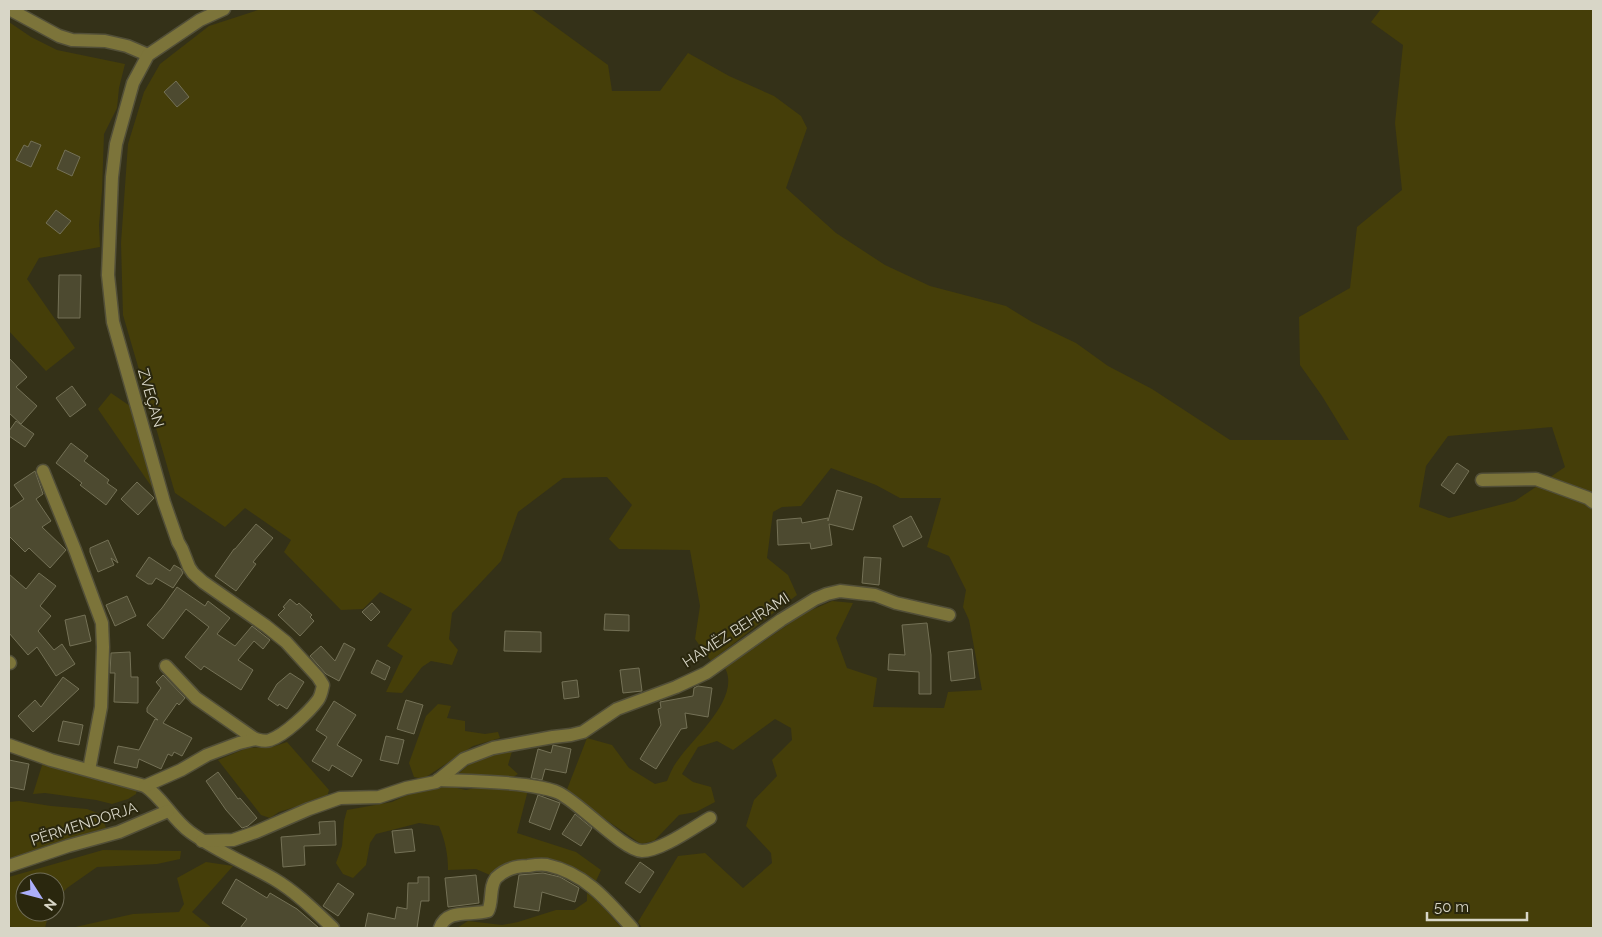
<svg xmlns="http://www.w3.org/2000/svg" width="1602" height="937" viewBox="0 0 1602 937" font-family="Raleway,sans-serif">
<rect width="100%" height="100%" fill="#343118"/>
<g fill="#453e09" fill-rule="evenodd">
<path d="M261 9H531L608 65 612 91H660L688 53 729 76 774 96 801 116 807 128 786 188 836 233 885 265 930 286 1006 306 1032 322 1076 343 1108 366 1152 389 1230 440H1349L1322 396 1300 365 1299 317 1350 288 1357 227 1402 190 1395 123 1403 45 1371 22 1381 9H1593V928H642L638 922 678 856 705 853 743 888 772 863 771 853 746 826 754 800 777 776 772 760 792 740 791 728 775 719 733 750 717 741 698 747 682 774 693 782 711 787 715 802 696 812 679 815 654 841 641 844 566 792 587 738 612 745 629 768 655 784 667 781C670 774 673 766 678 760 694 737 741 698 725 668L805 613 832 601 853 603 836 638 847 668 877 678 873 707 944 708 948 692 982 690 969 620 963 607 966 590 949 556 927 547 941 498H900L876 485 831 468 801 506 782 507 773 512 767 558 788 575 797 595 711 661 695 639 700 606 690 550 619 549 609 539 632 505 607 477 563 478 518 512 501 561 452 613 449 639 458 650 452 665 431 661 422 667 402 693 386 692 403 656 387 646 412 609 380 592 363 609 341 610 284 552 291 540 245 508 225 527 175 493 123 315 121 243 128 144 144 92 160 64 209 26ZM1552 427 1565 467 1515 501 1449 518 1419 507 1426 466 1448 436Z"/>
<polygon points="9,22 31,37 57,50 125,64 119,88 117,108 104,134 102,191 99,225 100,247 39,258 27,279 75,348 46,371 9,331"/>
<polygon points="111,393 130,406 158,496 98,409"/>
<polygon points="438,704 451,706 447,718 465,721 465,731 485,734 498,732 500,738 473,746 423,779 414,777 409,763 426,716"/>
<polygon points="287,742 329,790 327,797 279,812 270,818 261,815 218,760 247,748 272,747"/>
<polygon points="513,748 508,765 518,774 510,779 459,773 472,762"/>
<polygon points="43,762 137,789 136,794 128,799 112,804 96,800 45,793 33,794"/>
<path d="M448 786 466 790 475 788 528 790 517 833 576 852 601 870 596 881C573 869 549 856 522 860 511 862 499 870 490 875L476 869 448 870C448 854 445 840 439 826L419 823 376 834 370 843 366 865 353 878 343 874 336 863 342 846 344 821 347 810 392 802 409 794Z"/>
<polygon points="19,801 51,806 87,809 100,814 107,830 46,846 9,860 9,802"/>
<polygon points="103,850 181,851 180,859 157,864 97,867 67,888 55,901 55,882 25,882 25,912 49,912 45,928 16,928 9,926 9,877"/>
<polygon points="206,862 233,866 192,912 212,928 71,928 133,914 179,912 184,904 177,878"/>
<polygon points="587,889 622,928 457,928 468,921 502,925 518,922 556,910 574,910 587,901"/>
</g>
<g fill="#4d4a30" stroke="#747156">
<polygon points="176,81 189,97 177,107 164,92"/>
<polygon points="31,141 41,145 31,167 16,160 24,145 28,147"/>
<polygon points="65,150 80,157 72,176 57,169"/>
<polygon points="56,210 71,221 60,234 46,223"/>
<polygon points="59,275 81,275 80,318 58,318"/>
<polygon points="9,358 27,377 16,387 37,406 21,424 9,413"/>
<polygon points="72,386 86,405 70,417 56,398"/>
<polygon points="16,421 34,434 25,447 9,436 9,431"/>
<polygon points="71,443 88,456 84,461 109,480 107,483 117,490 106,505 80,485 82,483 56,463"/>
<polygon points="1457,463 1469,471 1454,494 1441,485"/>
<polygon points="35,471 43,494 36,499 51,521 42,527 66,550 50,568 29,548 25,552 9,536 9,509 24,499 14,485"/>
<polygon points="137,482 154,498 138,515 121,499"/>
<polygon points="837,490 862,497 853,530 829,524 832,545 811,549 810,543 778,545 777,520 801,518 802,523 828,518 828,521"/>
<polygon points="911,516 922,537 903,547 893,526"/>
<polygon points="256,524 273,538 253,562 256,564 236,591 215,576 234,549 235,549"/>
<polygon points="108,540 118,563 111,558 114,565 98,572 90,552 90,548"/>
<polygon points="149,557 170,571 174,565 181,569 183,573 173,588 156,578 152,584 148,584 136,576"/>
<polygon points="864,557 881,558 879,585 862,583"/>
<polygon points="39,573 56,586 40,606 51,616 38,631 54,650 62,644 75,664 56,676 37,647 28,655 9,633 9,574 26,589"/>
<polygon points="177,587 205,606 208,601 230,618 217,634 235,646 252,626 270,640 263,649 254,641 238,660 253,670 241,690 204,666 201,670 185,657 209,627 186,609 163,639 147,625 162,608"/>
<polygon points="127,596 136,616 115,626 106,605"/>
<polygon points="290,599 297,605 299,603 312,615 310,617 314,621 300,636 278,615 285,608 283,607"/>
<polygon points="372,603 380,612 371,621 362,612"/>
<polygon points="605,614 629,615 629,631 604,630"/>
<polygon points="85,615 91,641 70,646 65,620"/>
<polygon points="927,623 931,655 931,694 919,694 919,672 888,670 889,654 905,655 902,625"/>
<polygon points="505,631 541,632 541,652 504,651"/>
<polygon points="344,643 355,649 339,681 326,674 310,656 321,646 335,661"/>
<polygon points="972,649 975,678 951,681 948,652"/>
<polygon points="130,652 131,677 138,677 138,703 114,702 115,673 110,673 111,653"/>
<polygon points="377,660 390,667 385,680 371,673"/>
<polygon points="639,668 642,691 623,693 620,670"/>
<polygon points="290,673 304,682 287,709 279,704 278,706 268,699 277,684"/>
<polygon points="163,675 185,698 179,705 177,703 163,723 192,738 182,756 174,752 172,756 168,754 161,769 139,759 137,768 114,763 118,746 139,750 155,719 158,720 147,712 147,708 161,688 156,682"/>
<polygon points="63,677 79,689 33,732 18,716 35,700 41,707"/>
<polygon points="577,680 579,697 564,699 562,682"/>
<polygon points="698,686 712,688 708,717 685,713 687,728 681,729 656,769 640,759 661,725 658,709 661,708 660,702 693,696 694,688"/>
<polygon points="406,700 423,705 414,734 397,729"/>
<polygon points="334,701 356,715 337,745 362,760 352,777 332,765 329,771 312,761 327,737 316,730"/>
<polygon points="63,721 83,725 79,745 58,741"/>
<polygon points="386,736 404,740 398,764 380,760"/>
<polygon points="553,745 571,749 566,773 545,769 542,780 531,778 538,749 551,753"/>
<polygon points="9,760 29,764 24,790 9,787"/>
<polygon points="218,772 238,799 240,798 257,818 248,826 242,828 226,810 206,781"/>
<polygon points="538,795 560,803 550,830 529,822"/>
<polygon points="575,814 592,828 581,846 562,834"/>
<polygon points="335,821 336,845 304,846 305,865 283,867 281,837 320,834 319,822"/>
<polygon points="412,829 415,851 395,853 392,831"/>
<polygon points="640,862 654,872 640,893 625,883"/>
<polygon points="543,873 560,877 579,888 575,902 542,892 539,911 514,907 519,875"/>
<polygon points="476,875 479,903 448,907 445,878"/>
<polygon points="418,877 429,877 429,901 421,901 417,928 365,928 368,913 395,919 397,907 407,909 408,883 418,883"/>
<polygon points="236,879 267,898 270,893 297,909 319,928 240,928 247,919 222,903"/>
<polygon points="338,883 354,894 338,916 323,906"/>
</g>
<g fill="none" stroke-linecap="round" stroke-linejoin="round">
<g stroke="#524f38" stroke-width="15">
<g id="minor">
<polyline points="9,9 59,36 72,40 105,41 127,46 148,55"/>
<polyline points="43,471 75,550 102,623 103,647 101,707 89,770"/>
<polyline points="1482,480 1536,479 1588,498 1593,502"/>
<polyline points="9,662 10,663"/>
<path d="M166 666 196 698 255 739C260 740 265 742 270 740 285 735 309 712 318 700 321 696 322 690 323 685L318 677 286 642 266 626 203 582 193 573 189 567 182 549 178 542 164 502 113 322 108 275 112 177 116 144 133 83 148 55 200 20 224 9"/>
<path d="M9 745 51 760 145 786C163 798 172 819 190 832 216 851 246 863 274 879 296 892 315 911 333 928"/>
<path d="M438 780C467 781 496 781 525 785 536 787 549 788 559 793 581 804 623 850 642 851 661 851 694 827 710 818"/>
<polyline points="145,786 181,770 207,755 239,743 255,739"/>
<polyline points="202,841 233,840 256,832 309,809 340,798 379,797 406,788 436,782 464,759 493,748 553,737 571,735 583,732 617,709 676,687 706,673 781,620 815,599 827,594 840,591 875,595 896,603 949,615"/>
<polyline points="9,866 68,846 119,832 168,811"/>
<path d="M440 928C447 908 471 916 488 911 493 901 489 887 496 878 505 869 516 866 528 866 534 865 541 864 547 865 585 873 608 901 632 928"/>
</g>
</g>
<use href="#minor" stroke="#7c743a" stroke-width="12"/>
</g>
<g text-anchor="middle" stroke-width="4" stroke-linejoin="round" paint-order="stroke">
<g font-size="15" fill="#d8d6c7" stroke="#2a270e">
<text transform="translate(151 398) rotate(74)" y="5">ZVEÇAN</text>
<text transform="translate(736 630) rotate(-33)" y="5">HAMËZ BEHRAMI</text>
<text transform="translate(84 824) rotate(-18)" y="5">PËRMENDORJA</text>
</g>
</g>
<rect width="1602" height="937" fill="none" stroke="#d8d6c7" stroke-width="20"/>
<g transform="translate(40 897) rotate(126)"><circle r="24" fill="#2a270e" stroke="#706d58"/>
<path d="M0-4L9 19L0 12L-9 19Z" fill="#acaffb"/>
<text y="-8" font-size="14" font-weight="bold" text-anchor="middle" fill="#d8d6c7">N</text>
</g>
<path d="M1427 912v8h100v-8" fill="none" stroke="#d8d6c7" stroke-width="2.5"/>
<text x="1434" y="912" font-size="15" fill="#d8d6c7" stroke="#2a270e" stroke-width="4" paint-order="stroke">50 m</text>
</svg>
